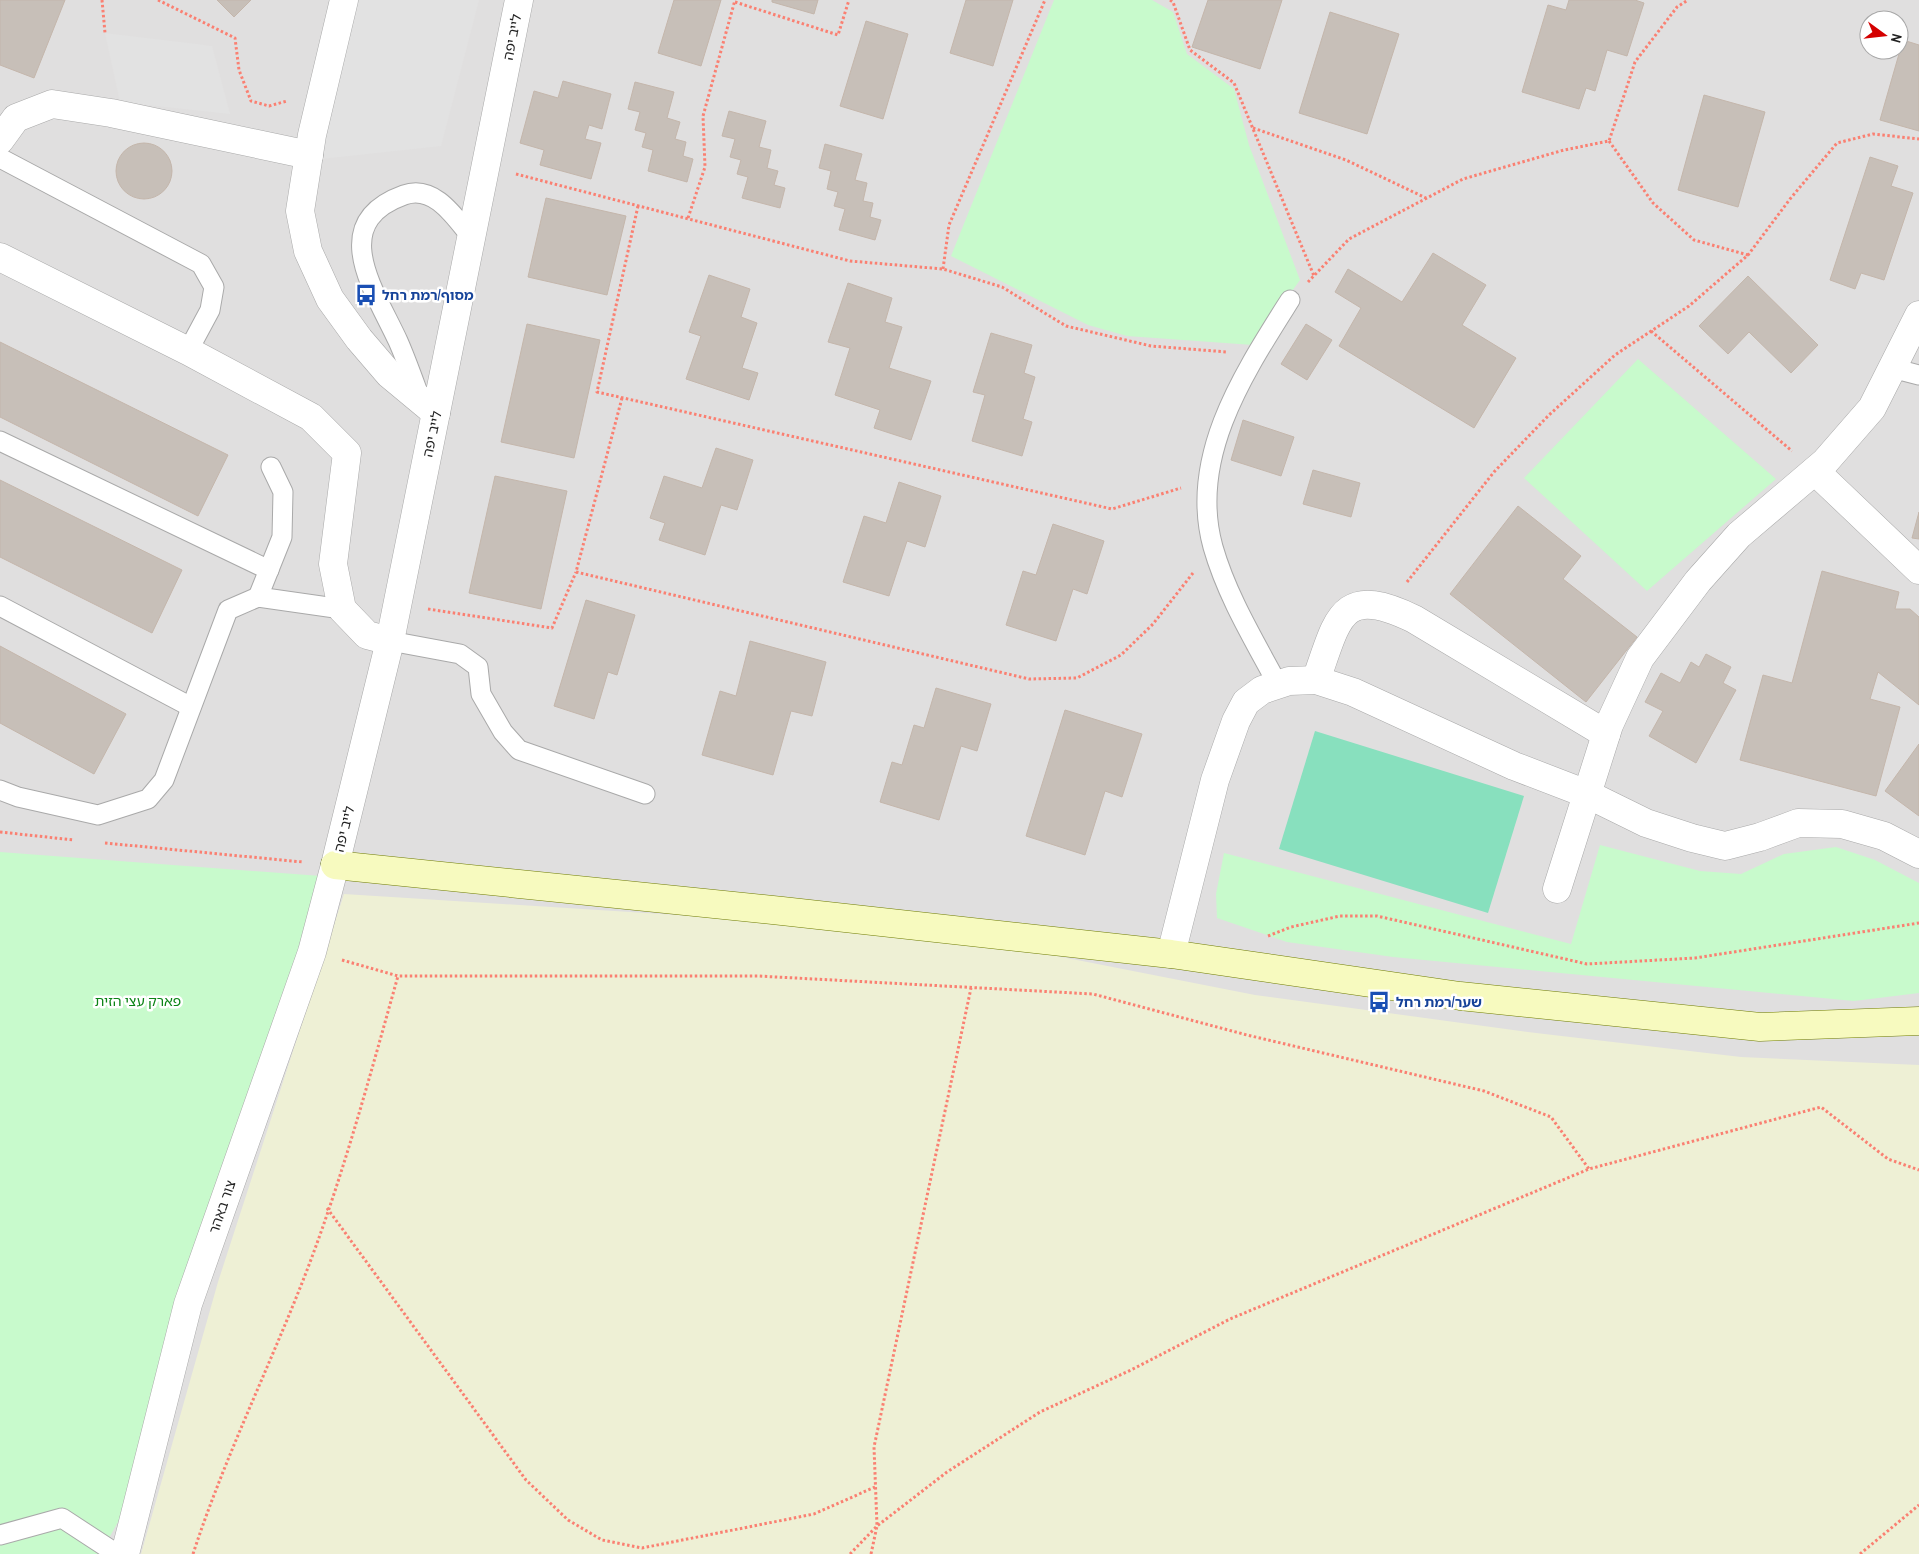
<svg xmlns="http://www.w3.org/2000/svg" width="1919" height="1554" viewBox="0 0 1919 1554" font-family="'Archivo Narrow','Noto Sans Hebrew',sans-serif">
<rect width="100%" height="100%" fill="#f2efe9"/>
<path fill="#e0dfdf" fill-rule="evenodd" d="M0 0H1919V1554H0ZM1869 20H1899V50H1869Z"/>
<polygon fill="#eef0d5" points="344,894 930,931 1255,995 1536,1033 1741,1057 1919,1065 1919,1554 141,1554 218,1282"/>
<g fill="#c8facc">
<polygon points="1054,0 1152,0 1173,12 1187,54 1234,89 1249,145 1300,280 1253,345 1127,336 1088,325 951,256"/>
<polygon points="1638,359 1776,479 1647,591 1524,478"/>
<polygon points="1600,845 1700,871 1741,874 1784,854 1836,847 1875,860 1919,883 1919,993 1854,1001 1393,957 1287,942 1217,918 1216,894 1224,853 1571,944"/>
<polygon points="0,852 321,876 136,1490 100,1554 0,1554"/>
</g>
<polygon fill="#88e0be" points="1315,731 1524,796 1488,913 1279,849"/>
<g fill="#e2e2e2">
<polygon points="357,0 479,0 441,146 321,159"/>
<polygon points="105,33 212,46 230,114 120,102"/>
</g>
<g fill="#c7bfb8" stroke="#c4b6ab">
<polygon points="0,0 65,0 34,78 0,65"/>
<polygon points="217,0 251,0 234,17"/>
<polygon points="674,0 721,0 701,66 658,53"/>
<polygon points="772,0 818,0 814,14 772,2"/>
<polygon points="966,0 1013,0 993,66 950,53"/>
<polygon points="1208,0 1282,0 1260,69 1192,47"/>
<polygon points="1569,0 1635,0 1644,3 1627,56 1607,50 1595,91 1586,88 1579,109 1522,92 1548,5 1566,10"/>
<polygon points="1330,12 1399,34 1367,134 1299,113"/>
<polygon points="866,21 908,34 883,119 840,106"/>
<polygon points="1903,40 1919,45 1919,131 1880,120"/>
<polygon points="563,81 611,94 602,129 589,125 585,139 601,143 591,179 540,165 544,150 520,143 534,91 558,98"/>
<polygon points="635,82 674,92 667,118 680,122 675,139 686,142 683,156 693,159 687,182 648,171 653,150 642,147 646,133 635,130 640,112 628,109"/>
<polygon points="1704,95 1765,112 1738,207 1678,190"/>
<polygon points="729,111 766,121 759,147 771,150 767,168 778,171 774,185 785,188 780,208 742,198 748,177 737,174 741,160 730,157 735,139 722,136"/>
<circle cx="144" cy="171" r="28"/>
<polygon points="825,144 862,154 855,180 867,183 863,201 873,203 870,217 881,220 875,240 839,230 845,209 834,206 838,192 827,189 831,171 819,168"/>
<polygon points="1870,157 1898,166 1891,186 1913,193 1884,280 1861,273 1855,289 1830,280"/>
<polygon points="546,198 626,216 607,295 528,277"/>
<polygon points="1433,253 1486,285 1462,325 1516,358 1474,428 1339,346 1361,308 1335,292 1348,269 1402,302"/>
<polygon points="709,275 750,289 741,317 757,323 742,368 758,373 749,400 686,379 701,336 689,332"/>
<polygon points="1748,276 1818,345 1791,373 1749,332 1728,354 1699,326"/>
<polygon points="848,283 892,298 885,322 902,327 889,368 931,381 911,440 874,428 880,410 835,395 850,348 828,342"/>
<polygon points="527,324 600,340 574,458 501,442"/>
<polygon points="1306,324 1332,340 1307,380 1281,364"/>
<polygon points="991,333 1032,345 1024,373 1035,377 1023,419 1032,422 1022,456 972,441 985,395 973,392"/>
<polygon points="0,342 228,455 198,516 0,417"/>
<polygon points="1243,420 1294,437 1281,476 1231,460"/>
<polygon points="716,448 753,460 737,510 721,505 705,555 659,540 665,523 650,518 664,476 702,488"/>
<polygon points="1313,470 1360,483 1351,517 1303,504"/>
<polygon points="495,476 567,491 541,609 469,593"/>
<polygon points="0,480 182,570 152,633 0,557"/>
<polygon points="899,482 941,496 925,547 907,541 889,596 843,582 864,516 886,523"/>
<polygon points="1518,506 1581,556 1563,579 1637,637 1586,702 1450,594"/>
<polygon points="1919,512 1919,539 1912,538"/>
<polygon points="1053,524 1104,541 1087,594 1073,589 1056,641 1006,625 1023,571 1036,575"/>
<polygon points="1822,571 1899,592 1895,609 1910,609 1919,617 1919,705 1878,672 1870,699 1900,707 1876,796 1740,760 1763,675 1792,683"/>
<polygon points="586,600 635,615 617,675 608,672 594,719 554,706"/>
<polygon points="750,641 826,662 812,716 791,711 773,775 702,755 720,691 736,696"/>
<polygon points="0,646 126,714 94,774 0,723"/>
<polygon points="1706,654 1731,667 1723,683 1736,690 1696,763 1649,736 1663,711 1645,702 1661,673 1680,683 1691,662 1699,667"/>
<polygon points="936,688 991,704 977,751 961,746 939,820 880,802 892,762 902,765 914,725 924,728"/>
<polygon points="1065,710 1142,734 1122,797 1105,791 1085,855 1026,836"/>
<polygon points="1919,744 1919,816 1885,791"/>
</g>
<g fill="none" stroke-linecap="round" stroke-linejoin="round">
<g stroke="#a9a9a9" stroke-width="21">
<g id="service">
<polyline points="0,158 201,264 214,287 210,310 188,351"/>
<polyline points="1892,368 1919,375"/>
<path d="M420 398C413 379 406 359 398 341 375 291 326 223 404 195 434 184 455 217 472 238"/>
<polyline points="0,441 269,570"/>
<polyline points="258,597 282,537 283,492 271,467"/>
<polyline points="0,606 191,707"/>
<polyline points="390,641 460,654 478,667 481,694 503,732 519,750 645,794"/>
<path d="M1278 685C1254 640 1227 596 1213 547 1188 457 1244 373 1290 300"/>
<polyline points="0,790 18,797 98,815 148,799 164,780 228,610 258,597 342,609"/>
<polyline points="0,1535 62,1518 117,1554"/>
</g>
</g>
<g stroke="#a9a9a9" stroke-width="29">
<g id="minor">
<polyline points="344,0 312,135 300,211 308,251 330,299 359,339 389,374 436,413"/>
<polyline points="0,140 16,118 52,104 111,113 309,155"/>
<polyline points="0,257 188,351 311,417 347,453 333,564 342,609 367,635 390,641"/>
<polyline points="1815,471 1919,570"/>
<path d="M1316 680C1338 619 1340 583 1414 619L1606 734"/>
<polyline points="335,865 390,641 519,0"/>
<polyline points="1557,889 1609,725 1640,658 1698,581 1739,535 1825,462 1872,408 1919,315"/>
<polyline points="1171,954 1215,780 1236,721 1246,702 1262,690 1289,681 1316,680 1353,692 1514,766 1587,794 1646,823 1692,838 1725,846 1760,837 1798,823 1842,824 1884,836 1919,854"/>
</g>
</g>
<g stroke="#a9a9a9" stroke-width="29">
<polyline id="tertiary" points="125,1554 188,1304 312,952 335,865"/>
</g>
<g stroke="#707d05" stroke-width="29">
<polyline id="secondary" points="335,865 782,911 1171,954 1460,996 1760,1027 1919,1021"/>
</g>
<g stroke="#fa8072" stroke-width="3" stroke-dasharray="2.5 2.5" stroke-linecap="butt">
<polyline points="102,0 105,33"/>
<polyline points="158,0 235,38 239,70 251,101 269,106 287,101"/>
<polyline points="1170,0 1173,2 1190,50 1234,83 1314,276"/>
<polyline points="735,2 838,35 849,0"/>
<polyline points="1253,128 1346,160 1426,198"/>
<polyline points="1609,141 1653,203 1694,240 1748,255"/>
<polyline points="516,174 850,261 943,269 1002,287 1066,326 1151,346 1227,352"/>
<polyline points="638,206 597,392 1112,509 1181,488"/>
<polyline points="688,218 705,167 703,116 735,0"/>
<polyline points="943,269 949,225 1045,0"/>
<polyline points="1308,282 1349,239 1463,179 1564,150 1609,141 1635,62 1677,7 1688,0"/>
<polyline points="1651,331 1792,451"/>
<polyline points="622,398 576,572 1029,679 1077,678 1121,655 1153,624 1193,573"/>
<polyline points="1407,582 1494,472 1549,415 1615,355 1689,306 1748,255 1790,199 1837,143 1873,134 1919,139"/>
<polyline points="428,609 552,628 576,572"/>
<polyline points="0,832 74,840"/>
<polyline points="105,843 303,862"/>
<polyline points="1268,936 1291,927 1340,916 1377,916 1587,964 1695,958 1919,923"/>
<polyline points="342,960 398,976 758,976 1093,994 1247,1035 1484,1091 1551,1117 1589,1169"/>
<polyline points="327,1208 526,1480 568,1520 602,1540 642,1548 814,1514 875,1487"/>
<path d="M193 1554C223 1462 266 1374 302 1283 341 1184 369 1079 398 976"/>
<polyline points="850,1554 877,1526 947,1472 1040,1412 1131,1370 1230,1319 1589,1169 1821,1107 1888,1159 1919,1170"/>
<polyline points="871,1554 877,1526 874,1447 971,988"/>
<polyline points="1860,1554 1919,1505"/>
</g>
<use href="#service" stroke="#fff" stroke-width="19"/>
<use href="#minor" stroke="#fff" stroke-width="28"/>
<use href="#tertiary" stroke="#fff" stroke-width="28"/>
<use href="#secondary" stroke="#f7fabf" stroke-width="28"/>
</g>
<defs>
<g id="bus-bare" transform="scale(1.725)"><path d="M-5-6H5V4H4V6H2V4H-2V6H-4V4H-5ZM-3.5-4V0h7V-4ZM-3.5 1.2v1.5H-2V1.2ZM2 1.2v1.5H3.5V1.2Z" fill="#1a4fb4" stroke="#fff" stroke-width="2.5" paint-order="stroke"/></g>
</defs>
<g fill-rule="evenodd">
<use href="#bus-bare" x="366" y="295"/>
<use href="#bus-bare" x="1379" y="1002"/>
</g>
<g text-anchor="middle" stroke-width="5" stroke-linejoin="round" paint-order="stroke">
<g font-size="14" fill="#222" stroke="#fff">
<text transform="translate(512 37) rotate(-79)" y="5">לייב יפה</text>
<text transform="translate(432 434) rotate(-78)" y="5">לייב יפה</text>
<text transform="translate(344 829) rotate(-76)" y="5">לייב יפה</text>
<text transform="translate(222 1207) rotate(-71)" y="5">צור באהר</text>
</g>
<g font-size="14" font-weight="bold" fill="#164399" stroke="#fff" text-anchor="start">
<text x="382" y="300">מסוף/רמת רחל</text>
<text x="1396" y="1007">שער/רמת רחל</text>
</g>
<g font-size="14" fill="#0c8416" stroke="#fff">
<text x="138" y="1006">פארק עצי הזית</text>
</g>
</g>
<g transform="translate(1884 35) rotate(105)"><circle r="24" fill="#ffffff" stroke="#a7a7a7"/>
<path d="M0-4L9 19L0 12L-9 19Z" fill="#d40000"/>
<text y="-8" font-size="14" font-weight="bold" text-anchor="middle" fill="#222222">N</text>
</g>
</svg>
